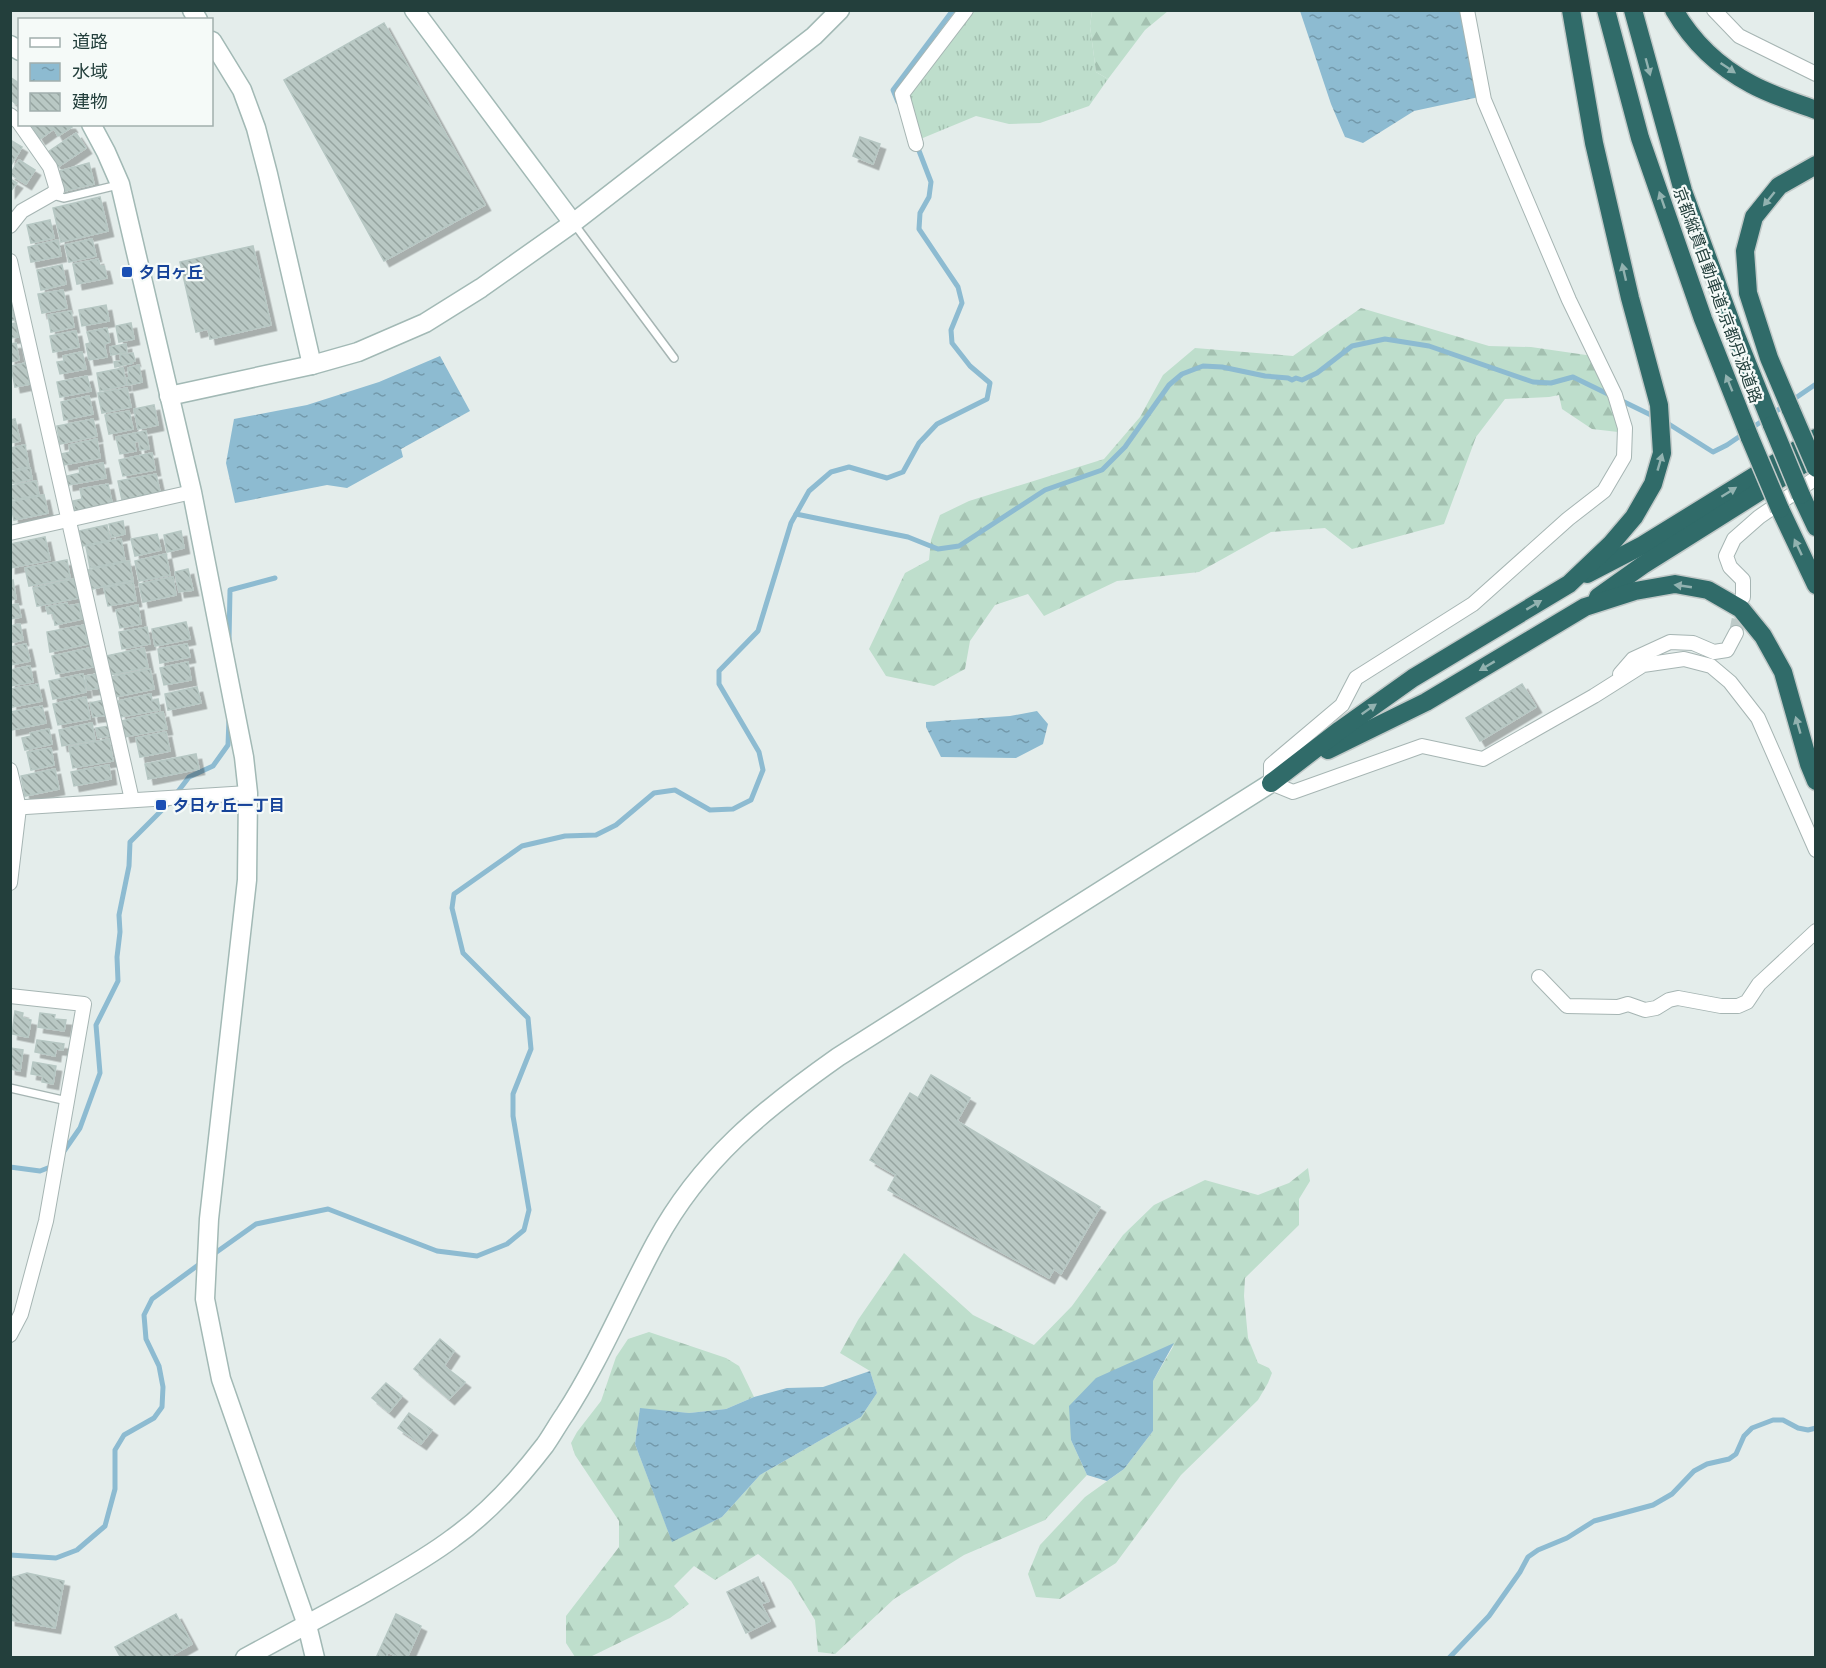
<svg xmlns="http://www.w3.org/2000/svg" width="1826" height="1668" viewBox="0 0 1826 1668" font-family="Helvetica,'Noto Sans JP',sans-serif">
<defs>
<pattern id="grass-tufts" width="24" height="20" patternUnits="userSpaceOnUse" patternTransform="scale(1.5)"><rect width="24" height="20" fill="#bedecc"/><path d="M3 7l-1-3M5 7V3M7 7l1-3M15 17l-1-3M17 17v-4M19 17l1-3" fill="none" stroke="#a3c0b0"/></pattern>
<pattern id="forest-firs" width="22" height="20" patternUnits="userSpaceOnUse" patternTransform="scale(1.5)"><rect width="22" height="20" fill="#bedecc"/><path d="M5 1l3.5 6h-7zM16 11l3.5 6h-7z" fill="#a3c0b0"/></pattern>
<pattern id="water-ripples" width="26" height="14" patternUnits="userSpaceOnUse" patternTransform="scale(1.5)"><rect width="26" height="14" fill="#8dbbd1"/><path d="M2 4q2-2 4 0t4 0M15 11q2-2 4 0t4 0" fill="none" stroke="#7399ab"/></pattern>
<pattern id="building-back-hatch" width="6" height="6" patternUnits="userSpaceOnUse" patternTransform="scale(1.5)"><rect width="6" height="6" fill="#b9c8c4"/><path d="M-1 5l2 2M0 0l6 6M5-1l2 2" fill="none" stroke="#96a4a0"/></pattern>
<filter id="shadow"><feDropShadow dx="5.5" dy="5.5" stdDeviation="0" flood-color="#0004"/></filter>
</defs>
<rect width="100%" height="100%" fill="#e4edeb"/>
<polygon fill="url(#grass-tufts)" points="972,11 1092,11 1090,26 1096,72 1108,79 1089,106 1040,123 1009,124 976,116 918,140 906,97"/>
<g fill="url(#forest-firs)">
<polygon points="1092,11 1092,10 1168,11 1145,30 1108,79 1096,72 1090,26"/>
<polygon points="1361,308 1489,346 1531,347 1593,356 1618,414 1618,432 1592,429 1562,409 1559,395 1549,397 1505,399 1476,437 1444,524 1352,549 1325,528 1271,532 1199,572 1117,581 1044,616 1028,594 995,605 970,641 965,669 934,686 886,676 869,649 905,573 929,560 931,540 940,515 969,501 1104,459 1140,417 1163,375 1195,348 1293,356"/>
<polygon points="1308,1168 1310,1181 1299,1199 1299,1225 1245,1278 1244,1296 1248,1338 1258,1363 1269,1368 1272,1373 1268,1383 1258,1400 1181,1475 1116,1563 1060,1599 1036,1597 1028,1574 1040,1545 1085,1497 1124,1469 1153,1431 1153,1381 1174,1345 1071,1440 1087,1475 1045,1520 964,1555 894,1599 835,1654 818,1652 815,1620 791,1581 758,1554 715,1580 694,1566 674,1586 689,1604 670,1618 590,1657 575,1657 566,1643 566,1616 619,1547 619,1521 575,1455 571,1443 577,1432 601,1401 616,1357 628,1339 649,1332 726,1358 739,1366 754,1397 726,1409 689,1413 640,1409 635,1444 672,1541 722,1517 760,1475 861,1417 877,1393 870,1371 840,1353 858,1320 904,1253 973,1315 1034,1345 1072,1306 1123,1235 1154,1205 1205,1180 1258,1195 1289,1183"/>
</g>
<g fill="url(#water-ripples)">
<polygon points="1300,11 1464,11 1479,97 1414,111 1363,143 1345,137 1331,104"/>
<polygon points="440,356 470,411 401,449 403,457 347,488 327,485 235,503 226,463 234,419 307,405 379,382"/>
<polygon points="1037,711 1048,724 1043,744 1016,758 941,757 926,727 926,722 1010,716"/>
<polygon points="1174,1343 1153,1381 1153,1431 1124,1469 1107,1481 1087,1475 1071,1440 1069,1406 1096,1378"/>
<polygon points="870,1371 877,1393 861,1417 760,1475 722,1517 672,1542 635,1444 640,1408 689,1413 726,1409 754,1397 787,1388 823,1387"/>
</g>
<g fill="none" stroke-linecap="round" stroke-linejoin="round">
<g stroke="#8dbbd1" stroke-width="5">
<polyline points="898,102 893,90 953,10"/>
<polyline points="1772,414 1816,384"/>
<polyline points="1664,421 1713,452 1727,445 1765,419"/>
<polyline points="796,514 908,537 938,549 959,546 1045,490 1102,470 1125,447 1169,385 1182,374 1203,366 1222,367 1265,376 1288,378 1292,380 1296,378 1302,380 1317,373 1352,346 1385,339 1429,346 1533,382 1551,383 1573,377 1655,417"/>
<polyline points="229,641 230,590 275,578"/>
<polyline points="62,1154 80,1128 100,1073 96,1025 118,981 117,957 120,932 119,915 129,866 130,842 170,802 189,777 213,766 228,745 229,719"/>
<polyline points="10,1167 40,1171 53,1166"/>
<polyline points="211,1256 256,1224 328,1209 437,1251 477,1256 507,1244 524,1230 529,1210 513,1116 513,1094 531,1049 528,1018 463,953 452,908 454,894 522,846 565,836 596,835 616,825 654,793 675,790 710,810 733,809 751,800 763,770 759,752 719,684 719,671 758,631 791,523 809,491 831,472 849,467 887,478 903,472 919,443 937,424 987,399 990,383 970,366 952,343 951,330 962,303 958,287 919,229 920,213 929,197 931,182 916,143"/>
<polyline points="10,1555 56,1558 77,1550 105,1526 115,1489 115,1450 124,1435 154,1418 162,1407 163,1387 159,1366 146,1339 144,1315 152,1299 201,1263"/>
<polyline points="1449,1658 1489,1616 1520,1572 1528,1557 1538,1550 1567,1538 1594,1521 1653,1505 1672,1494 1694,1471 1707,1464 1729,1459 1736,1454 1744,1436 1752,1428 1773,1420 1783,1420 1798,1428 1808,1430 1816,1428"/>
</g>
</g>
<g fill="url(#building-back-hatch)" stroke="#b6c7c3" stroke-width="1.5" filter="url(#shadow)">
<polygon points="384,23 485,205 384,261 284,80"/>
<polygon points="10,77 20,84 20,100 16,104 10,99"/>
<polygon points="35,124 70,124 72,127 58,136 54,129 40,139 32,126"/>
<polygon points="76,133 86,148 58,167 48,152"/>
<polygon points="860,137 880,144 873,164 853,156"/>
<polygon points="10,140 22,147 10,167"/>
<polygon points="19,160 35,170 26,184 10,174"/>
<polygon points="89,163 94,184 61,192 56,172"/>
<polygon points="10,179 17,183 10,192"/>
<polygon points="100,197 108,231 61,242 53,208"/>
<polygon points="50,220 54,238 31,243 27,225"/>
<polygon points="92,239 96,256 69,262 65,245"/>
<polygon points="58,240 61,256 31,262 28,247"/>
<polygon points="253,246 271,325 210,339 208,329 196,332 180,262"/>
<polygon points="98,259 100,266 104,266 107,278 77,284 73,264"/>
<polygon points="62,265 66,284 41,290 37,270"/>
<polygon points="63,290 67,308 42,313 38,294"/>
<polygon points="106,305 109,321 82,326 79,310"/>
<polygon points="12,306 15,320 10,320 10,307"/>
<polygon points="71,311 74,327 51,332 48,315"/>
<polygon points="16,323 18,337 10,338 10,324"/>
<polygon points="131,323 134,339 119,342 116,326"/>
<polygon points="107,328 110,342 104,344 107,357 89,360 86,344 90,343 87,332"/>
<polygon points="76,331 79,347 53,352 50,336"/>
<polygon points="16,343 19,360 10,362 10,344"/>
<polygon points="126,344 127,352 111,355 110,347"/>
<polygon points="82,352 86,369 60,374 57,362 64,361 63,356"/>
<polygon points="133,353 135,361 131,362 132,363 115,367 114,362 121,361 120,355"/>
<polygon points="26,363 30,384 15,387 11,366"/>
<polygon points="139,365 142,382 128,385 127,378 129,378 128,368"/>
<polygon points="123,368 126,385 100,391 97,373"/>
<polygon points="87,376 91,391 60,397 57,382"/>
<polygon points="127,388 131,407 102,413 98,393"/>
<polygon points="89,396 93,414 64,420 61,402"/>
<polygon points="154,405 158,425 138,429 134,409"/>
<polygon points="129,411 133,429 109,434 105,415"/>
<polygon points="15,419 20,441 10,443 10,420"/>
<polygon points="93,419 97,436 60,444 57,426"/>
<polygon points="146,431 149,449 140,450 139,441 134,442 136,451 120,454 116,437"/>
<polygon points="97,439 100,458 64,465 61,454 70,452 69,445"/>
<polygon points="25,445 29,467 10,470 10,448"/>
<polygon points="152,453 155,470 123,476 119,460"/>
<polygon points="103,463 106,478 68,485 67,476 80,473 79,468"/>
<polygon points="30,468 32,479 10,484 10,472"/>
<polygon points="156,474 160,492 122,500 118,481"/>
<polygon points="36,481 39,495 12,500 10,486"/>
<polygon points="108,484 112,503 75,511 73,501 82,499 80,489"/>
<polygon points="44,495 48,513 14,520 10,502"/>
<polygon points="123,521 125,534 112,537 109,524"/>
<polygon points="107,525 110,540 82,546 79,531"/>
<polygon points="181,531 184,548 167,552 164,535"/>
<polygon points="157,534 161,550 135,556 131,539"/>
<polygon points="45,537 50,560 10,568 10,544"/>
<polygon points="121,539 125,561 90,568 86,546"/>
<polygon points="166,554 170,575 139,581 135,561"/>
<polygon points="67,560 70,578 29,586 25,568"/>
<polygon points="129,561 133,580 92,589 88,570"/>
<polygon points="188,569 193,590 179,592 175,572"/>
<polygon points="173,577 176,595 143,602 139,584"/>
<polygon points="74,579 78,598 37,606 33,588"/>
<polygon points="13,580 16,599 10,600 10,581"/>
<polygon points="133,582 136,601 108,606 104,588"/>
<polygon points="67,603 68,606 79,604 82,619 55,625 53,613 48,614 46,607"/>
<polygon points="18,604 21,617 10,619 10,605"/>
<polygon points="138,605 141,624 120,628 116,610"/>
<polygon points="186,622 190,639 155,646 152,629"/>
<polygon points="20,624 23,640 10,643 10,626"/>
<polygon points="84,625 88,644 50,652 47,632"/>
<polygon points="147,627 150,644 122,649 119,632"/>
<polygon points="26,644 30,661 10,665 10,647"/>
<polygon points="187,644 190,657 160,663 158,649"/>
<polygon points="90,648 93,667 56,674 52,656"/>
<polygon points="144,648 148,667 110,675 106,656"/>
<polygon points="188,662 191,680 164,685 160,668"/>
<polygon points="30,666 33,682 10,686 10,670"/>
<polygon points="150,669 154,689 115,697 111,677"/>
<polygon points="83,674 86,692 53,699 49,681"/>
<polygon points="97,674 100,688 88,690 85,676"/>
<polygon points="38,684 42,701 12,707 10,689"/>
<polygon points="1522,684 1536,707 1480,741 1466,718"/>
<polygon points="197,687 201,703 168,710 165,694"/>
<polygon points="151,694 152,701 158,699 160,710 121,717 118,701"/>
<polygon points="86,697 90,719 58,725 53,704"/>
<polygon points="104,700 107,715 93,717 90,703"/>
<polygon points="42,706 46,723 11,730 10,712"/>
<polygon points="163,712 167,729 125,737 121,721"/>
<polygon points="92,723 95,740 62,746 59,730"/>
<polygon points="109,726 111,736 98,738 96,728"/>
<polygon points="49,729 52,744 25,750 22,738 31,736 30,733"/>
<polygon points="166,732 170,751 140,757 136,738"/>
<polygon points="109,739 113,761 73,768 69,747"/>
<polygon points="51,748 54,765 31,770 27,752"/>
<polygon points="196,754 199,769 148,779 145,764"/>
<polygon points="109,765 111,779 74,786 71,772"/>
<polygon points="55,769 59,789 25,796 21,776"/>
<polygon points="15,1011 23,1013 22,1018 31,1020 28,1037 12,1034"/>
<polygon points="40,1013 55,1015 54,1019 66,1020 64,1031 38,1027"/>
<polygon points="37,1040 64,1044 63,1050 56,1049 55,1056 35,1052"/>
<polygon points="10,1048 23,1050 20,1071 10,1069"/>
<polygon points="33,1062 56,1066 53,1084 42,1082 43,1076 31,1074"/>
<polygon points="931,1075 970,1098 957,1121 1100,1207 1061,1274 1054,1269 1049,1278 888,1190 896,1175 870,1160 910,1093 918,1098"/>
<polygon points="440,1339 454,1351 444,1366 465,1382 449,1399 414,1369"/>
<polygon points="386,1383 402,1396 389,1412 372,1398"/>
<polygon points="409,1413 432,1430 421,1444 398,1428"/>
<polygon points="27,1573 64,1581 55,1628 10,1620 10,1578"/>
<polygon points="758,1577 769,1601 761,1604 770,1621 746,1633 727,1592"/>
<polygon points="176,1614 192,1644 167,1658 121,1658 115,1647"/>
<polygon points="396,1614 421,1626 407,1658 400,1658 388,1652 386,1658 376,1658"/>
</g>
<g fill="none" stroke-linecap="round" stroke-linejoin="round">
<polyline stroke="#bdcac8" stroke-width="14" stroke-dasharray="14 7" stroke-linecap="butt" points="1736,633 1742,602"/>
<g stroke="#a6b5b3" stroke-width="10">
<g id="lane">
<polyline points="53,195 64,198 118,185"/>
<polyline points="575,225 674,358"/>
<polyline points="10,1088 67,1101"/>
</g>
</g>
<g stroke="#a6b5b3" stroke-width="16">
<g id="street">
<polyline points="1467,10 1484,100 1569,300 1615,395 1625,428 1624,457 1604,491 1568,519 1473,604 1356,678 1342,705 1271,765 1271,783 1293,792 1422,746 1483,759 1594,696 1643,665 1684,659 1711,666 1730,682 1758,718 1816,850"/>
<polyline points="1714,10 1739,36 1816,74"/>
<polyline points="10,115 20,123"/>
<polyline points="916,144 902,94 966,10"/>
<polyline points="10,226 22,211 52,194 57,190 50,167 20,124"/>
<polyline points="10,261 132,800"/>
<polyline points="10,533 192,492"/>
<polyline points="1743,597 1743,580 1730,567 1726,556 1734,539 1759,517 1816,478"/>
<polyline points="1620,674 1633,659 1670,642 1693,643 1714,652 1727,650 1736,633"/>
<polyline points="10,770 19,808 10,883"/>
<polyline points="10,808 248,793"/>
<polyline points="1539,977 1567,1006 1618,1007 1628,1004 1645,1010 1656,1008 1669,1000 1678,998 1721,1006 1738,1006 1747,1002 1759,984 1816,931"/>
<polyline points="10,996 84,1004 46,1221 21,1314 10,1335"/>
</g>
</g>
<g stroke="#a2b9b5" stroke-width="21">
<g id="secondary">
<polyline points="192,10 198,20"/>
<polyline points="414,10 573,223"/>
<polyline points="212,41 242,90 256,128 268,174 312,365"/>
<polyline points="10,45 20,51"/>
<polyline points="91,124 106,152 120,184 192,492 244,757 248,793 247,880 209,1219 205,1299 221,1379 307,1625 315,1658"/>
<polyline points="169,396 312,365 358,352 425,323 481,288 573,223 814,36 840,10"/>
<path d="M245 1658C284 1637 322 1616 361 1595 392 1577 424 1560 453 1538 488 1513 519 1479 545 1445 552 1435 558 1424 565 1414 600 1360 625 1299 656 1242 701 1159 763 1110 838 1057L1271 783"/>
</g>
</g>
<g stroke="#c1c9c8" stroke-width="21">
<g id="highway">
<polyline points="1606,10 1640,138 1703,319 1750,438"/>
<polyline points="1633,10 1683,191 1735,333 1772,425"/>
<path d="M1674 10C1692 41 1719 67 1751 84 1771 95 1794 102 1816 110"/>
<polyline points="1791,410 1769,358 1748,293 1745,251 1754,217 1779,186 1816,165"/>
<polyline points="1801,495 1816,527"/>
<polyline points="1780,509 1816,585"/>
<polyline points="1587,574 1643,545 1816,438"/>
<polyline points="1598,597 1643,565 1816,456"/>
<polyline points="1328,750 1426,702 1585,607 1635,591 1675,584 1708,590 1741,609 1763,636 1783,672 1809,764 1816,781"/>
<polyline points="1271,783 1340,730 1413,678 1569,584 1611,544 1634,517 1653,484 1662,453 1659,405 1630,298 1594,143 1571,10"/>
</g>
</g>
<use href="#lane" stroke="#fff" stroke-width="7"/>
<use href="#street" stroke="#fff" stroke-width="14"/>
<use href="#secondary" stroke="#fff" stroke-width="18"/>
<use href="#highway" stroke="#306b69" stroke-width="18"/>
<g stroke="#c1c9c8" stroke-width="21" stroke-linecap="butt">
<g id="highway-bridge">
<polyline points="1791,410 1816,468"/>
<polyline points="1772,425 1801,495"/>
<polyline points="1750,438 1780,509"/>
</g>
</g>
<use href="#highway-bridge" stroke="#306b69" stroke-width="18"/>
</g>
<defs><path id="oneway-solid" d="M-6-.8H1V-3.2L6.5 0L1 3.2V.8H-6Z" transform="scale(1.5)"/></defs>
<g fill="#92b2b0">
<use href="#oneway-solid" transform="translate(1648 67) rotate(75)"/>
<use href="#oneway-solid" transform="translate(1728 68) rotate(34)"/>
<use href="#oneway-solid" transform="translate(1769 199) rotate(129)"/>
<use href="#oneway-solid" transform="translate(1662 200) rotate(-109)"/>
<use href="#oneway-solid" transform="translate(1624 272) rotate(-103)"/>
<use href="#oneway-solid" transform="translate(1729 383) rotate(-112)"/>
<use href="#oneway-solid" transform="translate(1660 462) rotate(-74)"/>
<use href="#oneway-solid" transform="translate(1729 492) rotate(-32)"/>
<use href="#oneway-solid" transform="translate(1798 547) rotate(-115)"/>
<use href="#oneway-solid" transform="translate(1683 586) rotate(-172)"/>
<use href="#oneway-solid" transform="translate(1534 605) rotate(-31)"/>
<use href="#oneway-solid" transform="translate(1487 666) rotate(149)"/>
<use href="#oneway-solid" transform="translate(1369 709) rotate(-35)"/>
<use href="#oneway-solid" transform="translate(1798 725) rotate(-106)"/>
</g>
<g fill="#1a4fb4" stroke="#f5faf8" stroke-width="2">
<rect x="121" y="266" width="12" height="12" rx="3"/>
<rect x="155" y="799" width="12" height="12" rx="3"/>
</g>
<g text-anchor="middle" stroke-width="4.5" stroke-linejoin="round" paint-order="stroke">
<g font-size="16" font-weight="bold" fill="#164399" stroke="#f5faf8" text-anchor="start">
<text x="139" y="278">夕日ヶ丘</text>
<text x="173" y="811">夕日ヶ丘一丁目</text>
</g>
<g font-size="16" fill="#233f3c" stroke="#f5faf8">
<text transform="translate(1718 295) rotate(70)" y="6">京都縦貫自動車道;京都丹波道路</text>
</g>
</g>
<rect width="1826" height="1668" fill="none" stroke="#233f3c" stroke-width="24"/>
<rect x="18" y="18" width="195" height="108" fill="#f5faf8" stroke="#a1afad" stroke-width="1.5"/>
<rect x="30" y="38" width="30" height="9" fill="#ffffff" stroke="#a1afad" stroke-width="1.5"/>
<text x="72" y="48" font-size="18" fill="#233f3c">道路</text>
<rect x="30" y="63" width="30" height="18" fill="url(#water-ripples)" stroke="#a1afad" stroke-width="1.5"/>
<text x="72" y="78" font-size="18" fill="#233f3c">水域</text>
<rect x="30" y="93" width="30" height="18" fill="url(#building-back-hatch)" stroke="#a1afad" stroke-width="1.5"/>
<text x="72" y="108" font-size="18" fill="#233f3c">建物</text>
</svg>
